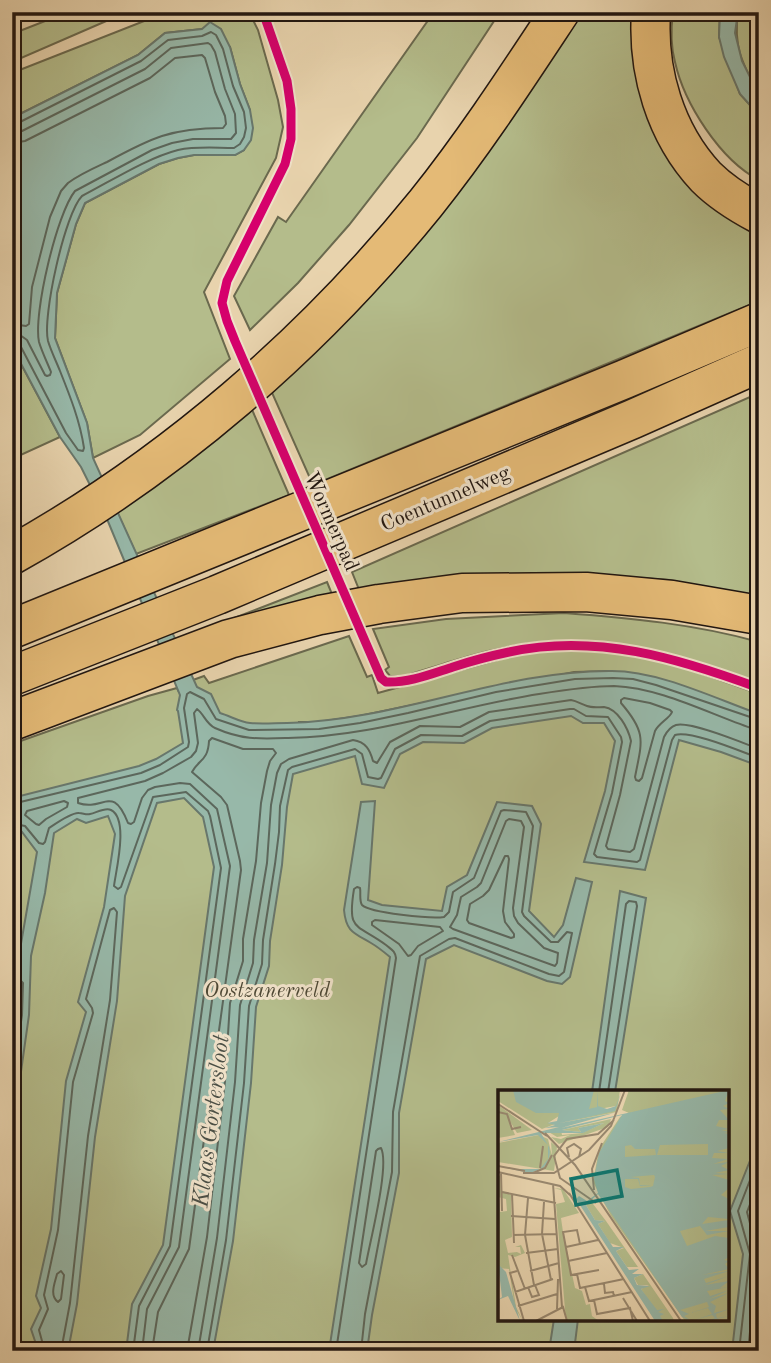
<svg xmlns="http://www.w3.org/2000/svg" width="771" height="1363" viewBox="0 0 771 1363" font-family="'Old Standard TT',serif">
<rect width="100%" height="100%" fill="#e8d3ad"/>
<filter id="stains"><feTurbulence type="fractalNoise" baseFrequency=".00286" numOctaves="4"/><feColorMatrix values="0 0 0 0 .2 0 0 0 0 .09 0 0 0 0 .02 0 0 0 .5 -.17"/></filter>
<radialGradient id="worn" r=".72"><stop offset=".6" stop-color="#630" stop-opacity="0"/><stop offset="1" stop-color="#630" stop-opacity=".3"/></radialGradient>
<g fill="#b4bc8b" stroke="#6a694e" stroke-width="2" fill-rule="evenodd">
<polygon points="68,12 127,12 12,62 12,34"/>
<polygon points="167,12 249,12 258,30 278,100 283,127 276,158 204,292 230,359 140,435 93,458 87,423 55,338 57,293 76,224 85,203 159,164 178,158 194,155 235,155 244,150 250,110 240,84 230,47 202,29 165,33 138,55 12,118 12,73"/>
<polygon points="434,12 500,12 417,138 349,225 298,283 250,330 234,296 278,217 286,222"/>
<polygon points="581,12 644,12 644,60 759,224 759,301 313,485 269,386 495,127"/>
<path d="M673 12H720L719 37 740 94 759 115V180C720 160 684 103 675 62 671 47 671 27 673 12Z"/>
<path d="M738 12H759V95C743 64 733 48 738 12Z"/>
<polygon points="12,342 19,360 60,437 12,459"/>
<polygon points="759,393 759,602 670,580 563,573 487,576 360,592 352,572"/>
<polygon points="250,405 289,495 136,554 117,512"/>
<polygon points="327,582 334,599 180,639"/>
<path d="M564 613C630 618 695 624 759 642V685C674 654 605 630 513 646 477 652 440 665 405 676H390L385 670 389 667 373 629 446 619Z"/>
<path d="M349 636 367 677 372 675 378 693 519 654C555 649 592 648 628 654 673 661 716 679 759 694V1351H12V744L148 696 177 688 179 692V685L204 676 209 683ZM613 671 318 725 298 722H318L359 716 574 672ZM500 1092H727V1319H500Z"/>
</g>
<g fill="#97b8a9" stroke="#68776c" stroke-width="2">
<polygon points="720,12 738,12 735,33 742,61 759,95 759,115 740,94 724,57 719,37"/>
<path d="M210 22 221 29 230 47 240 84 250 110 253 128 251 140 244 150 235 155H194L178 158 159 164 85 203 76 224 57 293 55 338 87 423 93 458 197 687 211 694 220 713C230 716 240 722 250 723 262 724 275 723 287 723 398 721 501 670 612 671 659 671 714 698 759 714V766L721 752 679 740 645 870 584 862 605 791 615 741 604 723H583L571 716 492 728 464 743 423 742 400 754 384 788 362 784 355 756 293 774 287 807 282 865 270 941 269 966 256 1007 251 1083 233 1241 213 1351H126L132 1304 163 1245 214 867 203 817 184 798 157 803 125 896 117 1001 95 1137 77 1304 68 1351H32L35 1341 31 1329 41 1308 36 1296 51 1229 66 1081 86 1012 78 1002 104 907 115 834 108 816 86 823 77 819 54 833 45 893 31 956 29 1015 12 1135V1003L15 978 37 852 22 832 12 836V798L139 766 156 759 183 743 178 711 177 710 180 695 107 519 81 467 60 437 19 360 12 342V118L138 55 165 33 202 29Z"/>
<path d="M375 801 368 900 382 905 442 911 447 887 467 875 497 802 532 806 541 824 529 911 554 937 563 925 576 878 592 882 570 977 562 984 547 981 454 945 426 959 399 1113V1173L372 1315 367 1351H329L390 957C384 952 378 947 371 943 354 933 346 932 344 910L361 802Z"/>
<polygon points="620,891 646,898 615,1092 592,1092"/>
<polygon points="759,1138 759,1351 732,1351 743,1254 730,1211"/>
<polygon points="554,1319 578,1319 574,1351 549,1351"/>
</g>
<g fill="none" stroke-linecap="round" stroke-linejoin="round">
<g stroke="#5c675c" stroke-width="2">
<path d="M12 124 18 123 141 61 168 40 202 36 211 32 216 35 223 49 233 86 244 112 246 128 244 137 240 144 234 148C215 148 197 146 178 150 147 158 111 181 82 196 65 213 42 317 48 341 51 351 56 361 60 371 70 396 80 421 84 448L83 451 78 450 66 433 21 347 17 343H12"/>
<path d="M12 132 22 131 145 69 171 48 208 43 211 45 215 52 225 89 235 114 236 133 231 139H193L172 143 152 150 75 191C57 213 33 314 39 342 42 352 47 362 51 372L50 375 47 376 45 375 27 340 20 335 12 334"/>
<path d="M12 143 25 141 150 78 175 58 202 55 205 58 215 92 225 116 226 124 223 128C171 128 151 138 107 162 94 168 80 174 68 183L61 191 50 217 32 287 29 324 26 326 12 324"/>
<path d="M624 698 650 703 670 710 672 712C670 718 659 723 655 731L642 778 639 781 636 780 635 777C642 741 647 733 621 703V700Z"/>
<polygon points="64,801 68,803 67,807 46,819 39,825 36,824 25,815 27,811"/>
<polyline points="12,804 141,773 160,765 188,747 189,742 184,708 187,694 190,692 204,699 216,719 249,730 319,729 360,723 408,713 496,692 575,679 613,678 633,679 656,685 759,720"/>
<polygon points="509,819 521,821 524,827 513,908 514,916 518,923 544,948 558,953 557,963 555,966 453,929 450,927 457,915 461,897 477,887 481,883 506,821"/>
<path d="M12 828 20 825 25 826 39 843 43 844 45 842 49 828C55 824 72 812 79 813 83 813 86 815 90 814 96 813 105 807 111 810 129 819 116 870 114 886L118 889 121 887 153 797 186 792 208 811 210 816 221 868 170 1246 139 1306 133 1351"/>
<polygon points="505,856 508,856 509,859 503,911 505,922 514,934 514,937 511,938 469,923 467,920 470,904 483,896 489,890"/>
<polygon points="375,920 440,927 443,931 418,946 411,955 408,956 399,944 372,925 372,922"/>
<polyline points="12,981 20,980 23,983 22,1015 12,1084"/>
<polyline points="599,1092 626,904 629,901 636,902 637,906 608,1092"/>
<path d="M381 1148C390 1165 370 1241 366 1264L362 1267 359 1263 376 1151 378 1149Z"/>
<path d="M61 1271 64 1275 61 1299 58 1302C49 1295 55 1283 57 1274Z"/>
<polyline points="39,1351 42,1341 39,1330 48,1309 44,1295 58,1230 73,1082 93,1013 92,1008 86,999 110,910 114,908 117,912 110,1000 88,1136 70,1303 61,1351"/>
<path d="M142 1351 147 1309 179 1247 230 866 217 809 190 784 180 783 155 787 148 790 142 798 134 822 131 824 128 823C112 783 104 812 78 803V798L145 781 163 773 191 757 196 751 198 743 194 713 197 709C204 714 206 724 215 728 242 740 259 739 288 738 374 737 455 707 539 694 564 690 589 686 614 686 661 688 707 713 751 728L759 729"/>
<path d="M152 1351 158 1312 189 1249 241 870 240 861 227 805 221 797 192 772C199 759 208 761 209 741L212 738 243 749H273L276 753 270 761 267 771 261 803 256 861 243 939V961L230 1003 225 1081 207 1237 187 1351"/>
<path d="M198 1351 217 1238 235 1082 240 1005 253 963 254 940 267 863 271 805 277 773 281 764 289 759 353 740C366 742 370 750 373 761L377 763 390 742 420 726 460 727 489 712 571 700C577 701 581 704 587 706 592 708 598 707 604 707 618 709 628 728 631 741L620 795 606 846 608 849 630 852 634 849 664 737C667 731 670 727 676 725 691 721 743 743 759 749"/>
<path d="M207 1351 226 1240 244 1083 249 1006 262 964 263 940 275 864 279 832 280 806 288 770 292 767 355 749 362 754 368 777 378 779 381 778 395 749 421 735 462 736 490 721 570 709H574L586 716 608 717 621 737 622 742 612 793 594 854 597 857 637 862 640 860 672 740 675 735C691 730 742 752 759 758"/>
<path d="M336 1351 396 958C395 951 392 950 386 945 356 923 347 932 354 889L357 887 360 888C361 893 359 900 362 905 370 913 432 919 444 917L449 912 453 892 474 878 501 811 504 810 526 812 533 826 522 912 524 916 551 942H558L567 932 572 933 564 972 559 976 549 974 455 938 449 939 420 956 393 1112 392 1172 365 1314 361 1351"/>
<polyline points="739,1351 750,1254 738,1211 759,1157"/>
<polyline points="748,1351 758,1254 747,1212 759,1181"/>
</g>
<g stroke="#211610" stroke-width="41">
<g id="highway">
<path d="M651 12C647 71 665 133 706 177 721 192 740 204 759 214"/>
<path d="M12 555C170 467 312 344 426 203 474 143 517 77 560 12"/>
<polyline points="12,629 625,379 759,322"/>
<polyline points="12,676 217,595 633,419 759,363"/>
<polyline points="12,721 229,639 320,615 379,604 462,593 586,592 672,600 759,615"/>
</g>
</g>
<use href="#highway" stroke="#e4ba76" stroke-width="38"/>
<g stroke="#f0e2ca" stroke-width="13">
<path id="cycleway" d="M263 12 287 81 291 109V139L285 164 227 281 222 303 227 321 235 341 381 678 386 682C409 683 431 674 453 667 471 661 490 656 509 652 596 633 678 658 759 688"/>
</g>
<use href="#cycleway" stroke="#d6006c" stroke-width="9"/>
</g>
<g text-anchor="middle" stroke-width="6" stroke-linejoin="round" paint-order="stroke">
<g font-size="21" fill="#211610" stroke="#f0e2ca">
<text transform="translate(445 498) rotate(-23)" y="7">Coentunnelweg</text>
<text transform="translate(332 521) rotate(66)" y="7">Wormerpad</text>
</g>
<g font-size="21" font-style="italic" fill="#4d4835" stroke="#f0e2ca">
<text x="267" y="997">Oostzanerveld</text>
</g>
<g font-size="23" font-style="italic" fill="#4a4f46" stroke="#f0e2ca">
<text transform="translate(210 1121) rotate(-83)" y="8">Klaas Gortersloot</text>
</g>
</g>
<g transform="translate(498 1090)">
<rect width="231" height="231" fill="#e8d3ad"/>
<path d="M0 0H122L119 22 62 33 107 22 115 19 118 16 61 26 50 33 57 34 44 39 0 11ZM131 0H231V231H187L113 126 95 92 101 59 122 27 131 23 124 20ZM0 15 34 40 19 43 10 28 17 45 0 48ZM113 29 110 37 61 54 53 47 63 49 72 45 59 47 49 41 63 40 64 45 84 43 106 33 80 38 83 42 64 40ZM41 45 50 49 54 66 53 52 59 57 56 81 0 72V53ZM0 85 2 86 3 100 13 105 14 147 7 150 10 163 19 162 23 164 22 157H17L23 155 27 163 17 167 10 165 18 217 25 231 17 218 11 179 0 178V109H1L2 122 9 121 8 109 0 107ZM56 98 65 99 81 123 63 128 65 142 77 198 84 201 88 215 92 214 94 226 101 231H68L58 114 67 112 63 100ZM92 110 108 131 140 177H129L118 161 126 158 112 153 100 134 107 131 97 130 88 115ZM145 184 175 228 176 231 163 230 143 199 151 195H140L136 188Z" fill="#b4bc8b"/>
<path d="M15 0H96L91 19 99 17 100 0V16L109 19 118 16 124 0 117 21 62 33 116 23 63 38 231 0 227 11 231 13 225 16 231 19 222 20 231 30H221L218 36 231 39 223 40 231 42 226 43 231 44V58L219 61 231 63H216L214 68 230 69 215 74 231 72 223 76 231 80 217 83 231 84 214 85 231 90V98L223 105 231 109V129L210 127 204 134 231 130V137L207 141H231L209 145 202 136 182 141 189 156 217 146 231 148V167L226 170 231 171 227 174 231 179 204 185 231 181 206 189 208 193 231 186 207 195 231 191 222 198 231 197 209 201 212 206 231 200 211 209 231 203 212 212 218 216 216 223 231 219 218 224 219 228 231 226 210 231 217 228 214 225 197 230 214 224 210 218 192 223 211 217 209 212 182 220 191 224 186 226 193 231 184 227 100 104 88 115 97 130 107 131 100 134 115 157H126L118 161 131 180 141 179 134 184H145L136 188 139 195 152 196 143 199 159 220 166 219 160 222 166 224 162 226 165 231H157L78 109 81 106 89 111 100 103 96 89 101 63 124 25 64 40 83 42 80 38 106 33 85 43H43L51 57 52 62 51 67 48 75 45 78 35 82H27L13 79H42L50 69V55L40 45 0 52 61 37 47 38 57 35 49 33 59 31 61 23H38L18 12ZM210 54V65H159L162 55ZM133 55 137 59H157L158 65 127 67V56ZM132 87 156 85 157 87 155 96 152 97 133 99 127 97V89H140L142 96 154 95H142L141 88ZM0 174 8 182 22 231 10 206 0 210 4 207Z" fill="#97b8a9" fill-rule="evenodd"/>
<path fill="none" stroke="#98876e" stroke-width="2" d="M0 14 49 46M0 22 9 24 14 39 23 37M47 43 77 75 183 231M71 67 69 58 76 54 83 59 81 67M0 76 27 81M42 78 45 56M0 82 62 96 72 105M3 83 4 121M25 83H56L91 60 113 36 127 0M35 83 47 78 54 65M55 94 64 217M96 100 94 79 104 53M4 102 58 113M71 103 152 231M14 104 16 153M30 108 27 145 36 195M46 112 44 144 53 190M98 113 62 88 56 66 69 49 100 44 116 30M13 126 57 129M15 145 59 144M82 154 79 140 65 142 73 185 101 180M68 157 100 150M28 163 60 159M14 165 27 199M70 171 109 163M19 181 12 183 26 231M32 181 61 173M79 184 82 198 126 189M106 194 107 203 115 202 116 206M30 197 34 207 41 205 37 195M87 197 91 211 134 202M17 202 55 189M125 208 139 231M96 210 99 224 132 218 135 231M20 216 59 204M59 219 60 189M38 231 65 217 69 231"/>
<path fill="#0f766e" fill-opacity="0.15" stroke="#0f766e" stroke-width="3.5" d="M119 80 124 106 78 115 73 89Z"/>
<rect width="231" height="231" fill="none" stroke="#211610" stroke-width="3.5"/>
</g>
<rect width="771" height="1363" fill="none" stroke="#e8d3ad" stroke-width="42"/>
<rect x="14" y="14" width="743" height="1335" fill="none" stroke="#211610" stroke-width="3.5"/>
<rect x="21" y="21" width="729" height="1321" fill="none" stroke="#211610" stroke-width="2"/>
<rect width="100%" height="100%" filter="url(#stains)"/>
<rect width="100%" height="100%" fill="url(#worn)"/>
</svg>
